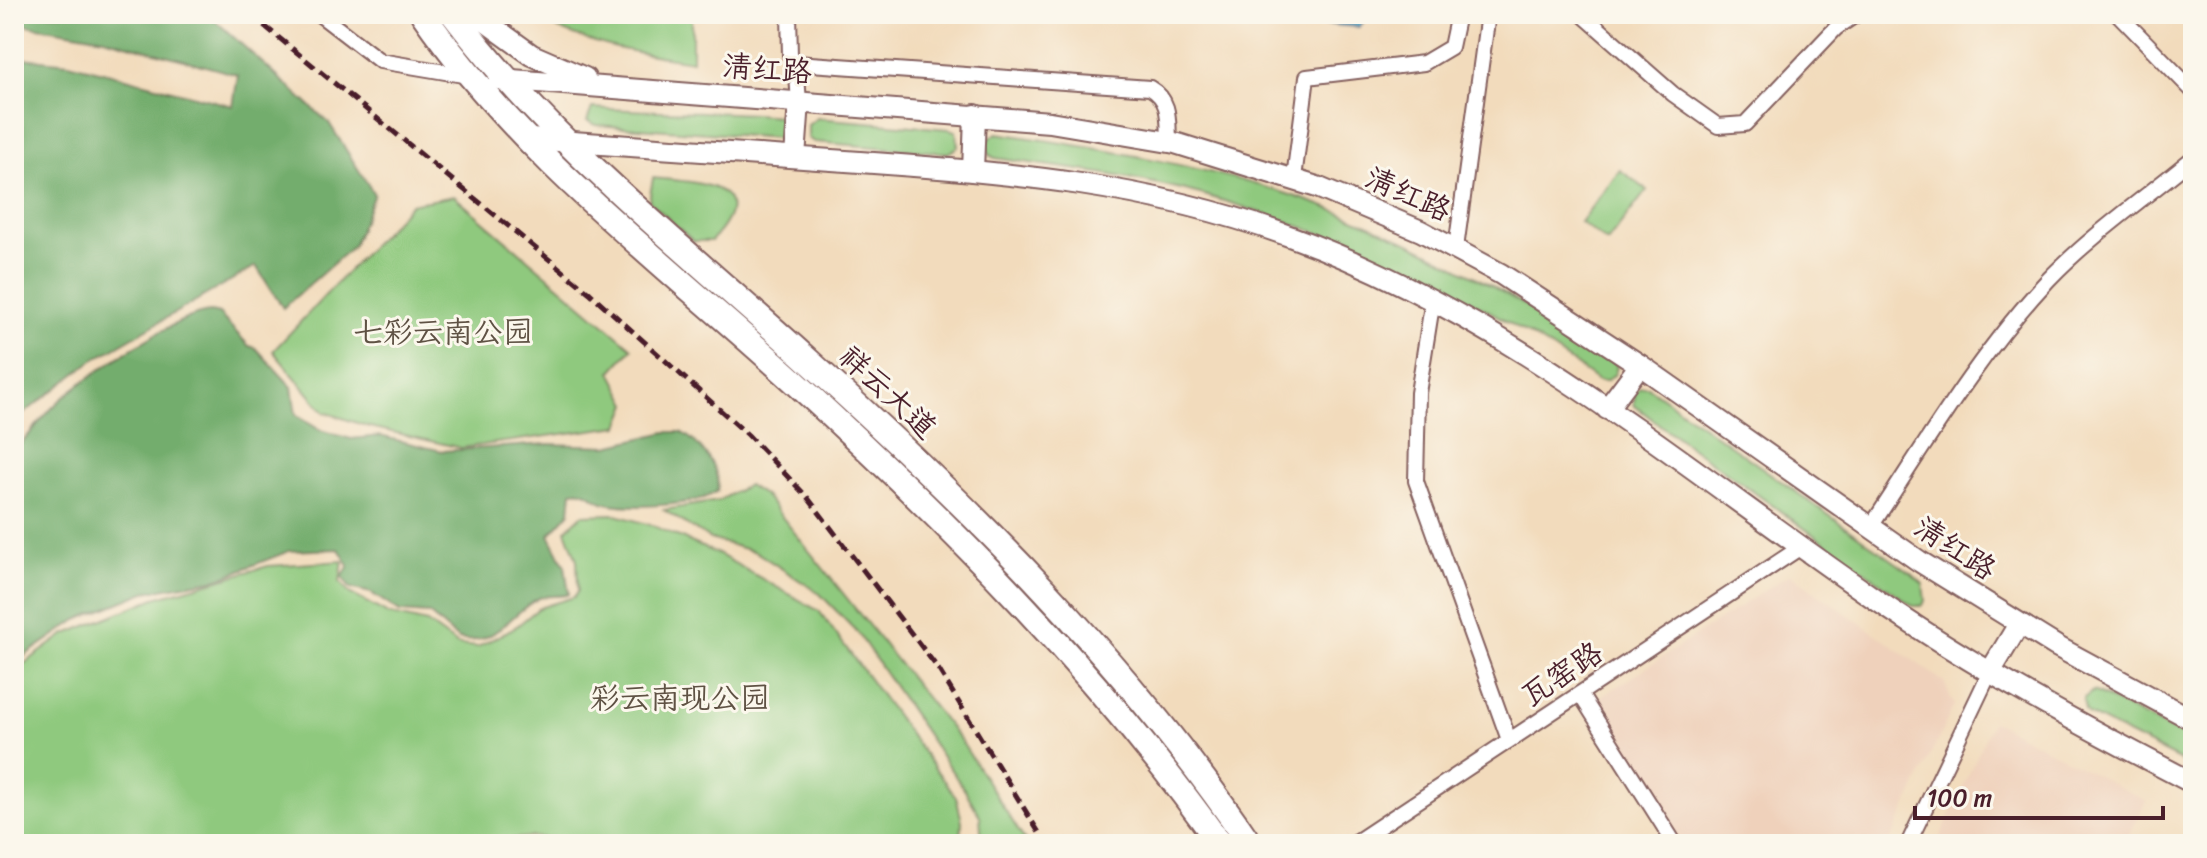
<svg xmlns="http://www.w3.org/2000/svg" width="2207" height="858" viewBox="0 0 2207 858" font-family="Sriracha,'LXGW WenKai TC',sans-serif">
<rect width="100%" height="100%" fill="#fbf7ec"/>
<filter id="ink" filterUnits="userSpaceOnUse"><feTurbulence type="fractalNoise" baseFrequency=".0125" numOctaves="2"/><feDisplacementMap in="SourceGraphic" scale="16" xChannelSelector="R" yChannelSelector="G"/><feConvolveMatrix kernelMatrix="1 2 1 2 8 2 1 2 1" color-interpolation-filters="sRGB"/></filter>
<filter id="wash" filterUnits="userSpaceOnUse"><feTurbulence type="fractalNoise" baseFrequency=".006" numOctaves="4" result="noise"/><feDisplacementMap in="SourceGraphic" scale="32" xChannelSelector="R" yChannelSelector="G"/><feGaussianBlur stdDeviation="1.8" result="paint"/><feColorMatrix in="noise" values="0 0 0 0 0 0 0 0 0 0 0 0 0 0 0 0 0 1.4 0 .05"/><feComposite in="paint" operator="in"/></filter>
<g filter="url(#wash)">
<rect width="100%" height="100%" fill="#f2dbbc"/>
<g fill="#efd1bb">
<polygon points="1790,574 1944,682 1954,705 1889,844 1683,844 1592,703"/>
<polygon points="1993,721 2146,801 2125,844 1937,844"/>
</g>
<g fill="#8fc97e" stroke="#6c7454" stroke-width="2">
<path d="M530 14H692V61C635 53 579 44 530 14Z"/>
<path d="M592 108C655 113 717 110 780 116L786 126 778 138 596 125 587 121Z"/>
<polygon points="817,118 949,129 956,131 958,147 948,153 814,142 808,138 808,125"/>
<path d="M997 133C1106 149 1214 167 1317 204 1422 242 1518 299 1612 359L1617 366 1615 374 1606 381H1598C1482 295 1341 235 1204 195 1137 176 1064 168 995 158L989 155 986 141Z"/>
<polygon points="1620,170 1647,190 1607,242 1580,222"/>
<path d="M653 178C692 182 766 183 711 241H693L649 201Z"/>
<polygon points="454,196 632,348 611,372 628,404 619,426 461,448 366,426 324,412 273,351 411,204"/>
<polygon points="1641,387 1648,387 1912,574 1923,584 1925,601 1921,606 1913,606 1660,425 1634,405 1635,392"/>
<polygon points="748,485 766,497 961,741 1027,844 982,844 980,816 966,792 857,632 819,593 756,552 710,539 664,510 718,501"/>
<polygon points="613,514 654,526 718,554 819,611 956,797 962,821 961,844 638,844 531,837 465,844 14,844 14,671 64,635 155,598 268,566 343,561 340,582 349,593 388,614 427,623 458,645 478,647 517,626 539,608 574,597 578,591 577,560 566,530 582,515"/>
<polygon points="2093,691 2193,740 2193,767 2090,715 2085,710 2083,699"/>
</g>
<g fill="#73ad6d" stroke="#5e664c" stroke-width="2">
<polygon points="14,14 208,14 329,123 374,194 353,246 283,308 256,266 92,361 14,421 14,57 69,63 233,106 238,75 104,38 14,23"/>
<path d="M211 312 219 314 249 346 256 348 292 387 296 415 320 430 351 439 380 436 442 451 548 444 608 446 666 432H681C699 442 722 469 717 491 700 506 628 509 606 503 593 499 587 488 572 491L570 512 549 535 565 566 569 594C559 598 548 594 539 598 510 612 496 648 458 639L429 614 400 612 371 593 350 588 342 577 349 566 339 549 289 551 218 579 145 592 77 620 14 663V451C29 436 41 419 56 404 81 380 178 313 211 312Z"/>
</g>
<polygon fill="#4ba7ca" stroke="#4a637a" stroke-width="2" points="1321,14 1370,14 1359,27 1322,24"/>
</g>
<g filter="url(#ink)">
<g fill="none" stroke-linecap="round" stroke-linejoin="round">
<g stroke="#85615e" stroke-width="18">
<g id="minor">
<polyline points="319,14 380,61 469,76"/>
<polyline points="789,14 790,55 796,63 799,102"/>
<polyline points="1582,14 1673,94 1718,126 1745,124 1836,28 1857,14"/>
<polyline points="2118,14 2193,91"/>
<path d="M796 63 1150 88C1171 100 1168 120 1169 142"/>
<polyline points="1294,178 1307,77 1424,63 1451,47 1458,14"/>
<polyline points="1456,248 1488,14"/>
<polyline points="1433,299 1418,393 1416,481 1509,740"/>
<path d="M1870 528C1926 443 1978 355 2048 280 2090 236 2146 197 2193 158"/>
<polyline points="1580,694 1675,844"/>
<polyline points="1353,844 1801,547"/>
<polyline points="1908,844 1989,674"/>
</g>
</g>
<g stroke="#85615e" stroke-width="24">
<g id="secondary">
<polyline points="475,14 532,55 585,78"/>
<polyline points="499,79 1050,122 1175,143 1317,187 1421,231 1501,274 1640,365 1919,561 2056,646 2193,720"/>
<path d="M530 139C640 146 750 154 860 162 1007 172 1152 185 1292 237 1509 316 1687 470 1875 599 1977 669 2084 727 2193 783"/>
<polyline points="795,157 799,102"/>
<polyline points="973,171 975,115"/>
<polyline points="1607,409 1640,365"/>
<polyline points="1989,674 2019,624"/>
</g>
</g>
<g stroke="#85615e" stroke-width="28">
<g id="trunk">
<path d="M423 14C522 157 668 266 796 383 951 525 1098 673 1220 844"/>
<path d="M453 14C554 147 689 252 811 363 972 509 1128 664 1250 844"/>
</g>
</g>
<use href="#minor" stroke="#fff" stroke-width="14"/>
<use href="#secondary" stroke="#fff" stroke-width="20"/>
<use href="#trunk" stroke="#fff" stroke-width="24"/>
<polyline stroke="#4a1f2b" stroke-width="5" stroke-dasharray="12 6" stroke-linecap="butt" points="250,14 590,293 748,435 808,498 937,667 1046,844"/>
</g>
</g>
<g text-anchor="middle" stroke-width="6" stroke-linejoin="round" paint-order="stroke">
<g font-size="30" fill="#4a1f2b" stroke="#fbf7ec">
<text transform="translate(767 69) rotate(4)" y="10">清红路</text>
<text transform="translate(1408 194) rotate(24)" y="10">清红路</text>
<text transform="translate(888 392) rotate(43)" y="10">祥云大道</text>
<text transform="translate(1955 548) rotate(33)" y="10">清红路</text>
<text transform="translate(1562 674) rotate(-34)" y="10">瓦窑路</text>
</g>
<g font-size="30" fill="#5f5244" stroke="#fbf7ec">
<text x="443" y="342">七彩云南公园</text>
<text x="680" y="708">彩云南现公园</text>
</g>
</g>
<rect width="2207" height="858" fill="none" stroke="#fbf7ec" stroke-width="48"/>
<path d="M1915 806v12h248v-12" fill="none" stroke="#4a1f2b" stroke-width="4"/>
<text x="1927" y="806" font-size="24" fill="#4a1f2b" stroke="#fbf7ec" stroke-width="6" paint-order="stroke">100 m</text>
</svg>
